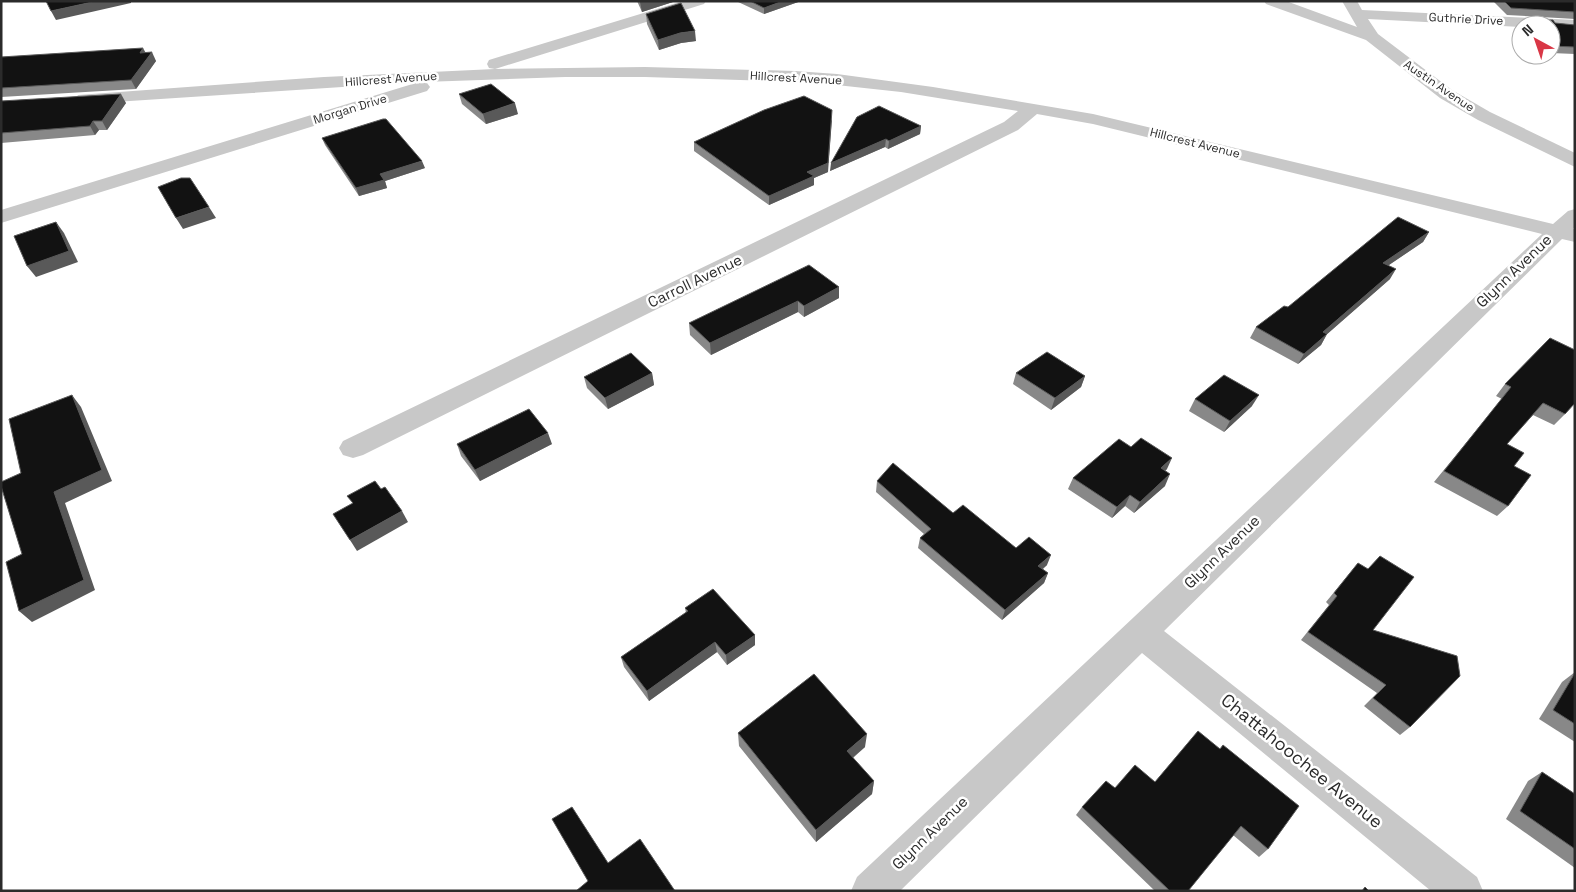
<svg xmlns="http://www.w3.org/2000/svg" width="1576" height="892" viewBox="0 0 1576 892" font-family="'Space Grotesk',sans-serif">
<rect width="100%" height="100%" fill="#fff"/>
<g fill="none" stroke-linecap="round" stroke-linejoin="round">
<g fill="#c8c8c8" fill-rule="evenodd">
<polygon points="683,1 706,1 704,4 495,69 645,67 795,71 837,74 933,87 1093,114 1553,224 1568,211 1575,209 1575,227 1573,229 1575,229 1575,242 1562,239 1164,631 1477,877 1483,891 1431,891 1142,653 900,891 851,891 857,877 1542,234 1093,124 1037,114 1018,130 363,455 353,458 343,455 339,448 343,441 1004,122 1018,111 901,92 809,82 645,77 565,77 423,82 427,83 430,87 427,91 1,223 1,210 419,82 84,104 78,103 75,99 78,95 324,77 495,69 489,68 487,64 489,60"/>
<polygon points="1264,1 1286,1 1357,27 1342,1 1357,1 1362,10 1575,20 1575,30 1551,28 1551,25 1521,25 1521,27 1368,19 1378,34 1452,90 1490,112 1575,153 1575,167 1478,120 1440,98 1366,40 1266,4"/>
</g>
</g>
<g fill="#888">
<polygon points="637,1 676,1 642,12"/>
<polygon points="736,1 801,1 764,14"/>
<polygon points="1493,1 1575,1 1575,19 1507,15"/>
<polygon points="646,14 696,41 681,43 659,50 647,24"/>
<polygon points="1527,20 1575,25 1575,54 1551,53 1551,25 1524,25"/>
<polygon points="145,52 156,61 136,89 1,97 1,57"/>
<polygon points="459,94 518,114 486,124 462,104"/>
<polygon points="1,101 126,103 107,130 99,130 95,135 1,143"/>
<polygon points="857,117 921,126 920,134 888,149 885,147 830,171"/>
<polygon points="322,138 425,168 385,181 387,188 359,196 325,145"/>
<polygon points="694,142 828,172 814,178 814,185 769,205 694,151"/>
<polygon points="1429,232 1423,242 1389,265 1390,279 1327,334 1321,345 1298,364 1250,338 1256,327 1288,307"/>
<polygon points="839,287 839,298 804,317 798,312 711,355 690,335 689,323"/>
<polygon points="652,373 654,385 608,409 587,388 584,377"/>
<polygon points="1016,373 1085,376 1081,387 1051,410 1013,384"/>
<polygon points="1505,384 1565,414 1554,425 1533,415 1507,444 1514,466 1508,506 1497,516 1434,482 1502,399 1496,396"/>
<polygon points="1195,399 1252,406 1224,432 1189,411"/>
<polygon points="457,444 552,444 480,481 461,456"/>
<polygon points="1167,469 1165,471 1165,486 1134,513 1125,506 1112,518 1068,489 1073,478"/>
<polygon points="877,481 953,513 1047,565 1043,569 1048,573 1044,583 1002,620 918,548 920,538 924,534 876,492"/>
<polygon points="1358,563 1373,630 1410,727 1400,735 1364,706 1377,693 1301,640 1329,605 1326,602"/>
<polygon points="685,608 755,635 755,645 727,665 717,652 649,701 624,667 621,657 686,613"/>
<polygon points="1575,672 1575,742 1539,719 1562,682"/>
<polygon points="1198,731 1268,849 1259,857 1233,835 1188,891 1155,891 1076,815 1082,807 1115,788 1155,782"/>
<polygon points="738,733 865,747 853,758 874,781 872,794 816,842 739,746"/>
<polygon points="1542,772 1575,794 1575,868 1506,819 1528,781"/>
</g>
<g fill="#595959">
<polygon points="97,1 131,1 131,3 56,20 51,11"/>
<polygon points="643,1 676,1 642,12 640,2"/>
<polygon points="783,1 801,1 764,14 764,8"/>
<polygon points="695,31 696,41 681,43 659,50 658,40 680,33"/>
<polygon points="143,48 148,57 140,53"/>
<polygon points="152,52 156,61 136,89 131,80"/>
<polygon points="121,94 126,103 107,130 102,121"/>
<polygon points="515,103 518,114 486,124 483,114"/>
<polygon points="832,119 828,172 814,178 814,185 769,205 769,196 807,172"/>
<polygon points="93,121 99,130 95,135 90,126"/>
<polygon points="921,126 920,134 888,149 889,141"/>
<polygon points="886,139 885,147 830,171 831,163"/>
<polygon points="422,161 425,168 385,181 387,188 359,196 356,188 380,174"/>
<polygon points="209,207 216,218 183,229 176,218"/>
<polygon points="56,222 64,233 78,262 36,277 27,266"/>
<polygon points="1429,232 1423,242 1377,273 1383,263"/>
<polygon points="1396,269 1390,279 1317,343 1323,332"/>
<polygon points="839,287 839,298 804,317 804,306"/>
<polygon points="798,301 798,312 711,355 710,343"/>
<polygon points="1327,334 1321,345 1298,364 1304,354"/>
<polygon points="652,373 654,385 608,409 605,398"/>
<polygon points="1085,376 1081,387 1051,410 1055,398"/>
<polygon points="72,395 81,407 112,481 65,503 95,590 32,622 19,611"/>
<polygon points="1259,395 1252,406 1224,432 1230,421"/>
<polygon points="548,433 552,444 480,481 475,470"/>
<polygon points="1172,458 1167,469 1156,479 1161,468"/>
<polygon points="1170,474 1165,486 1134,513 1140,502"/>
<polygon points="1130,495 1125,506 1112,518 1117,507"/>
<polygon points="402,511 408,522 357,551 350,540"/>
<polygon points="1051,555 1047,565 1034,576 1038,566"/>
<polygon points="1048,573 1044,583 1002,620 1005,610"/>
<polygon points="755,635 755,645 727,665 726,655"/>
<polygon points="715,642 717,652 649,701 647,691"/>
<polygon points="867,734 865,747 845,764 847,751"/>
<polygon points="874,781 872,794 816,842 816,830"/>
</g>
<g fill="#121212" stroke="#595959">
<polygon points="46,1 97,1 51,11"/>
<polygon points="750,1 783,1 764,8"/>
<polygon points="1504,1 1575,1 1575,12 1511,8"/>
<polygon points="681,3 695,31 680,33 658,40 646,14"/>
<polygon points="1527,20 1553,20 1555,23 1575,25 1575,47 1551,46 1551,25 1528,25 1525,22"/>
<polygon points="143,48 140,53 152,52 131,80 1,88 1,57"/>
<polygon points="491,84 515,103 483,114 459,94"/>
<polygon points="121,94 102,121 93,121 90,126 1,133 1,101"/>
<polygon points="804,96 832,110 828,163 807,172 814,176 769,196 694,142 764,110"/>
<polygon points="879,106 921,126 889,141 886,139 831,163 857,117"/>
<polygon points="383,119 386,119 422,161 380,174 384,180 356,188 322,138"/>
<polygon points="181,178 190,178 209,207 176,218 158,187"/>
<polygon points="1398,217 1429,232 1383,263 1396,269 1323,332 1327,334 1304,354 1256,327 1284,306 1288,307"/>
<polygon points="56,222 69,251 27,266 14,236"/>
<polygon points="809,265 839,287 804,306 798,301 710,343 689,323"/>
<polygon points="1550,338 1575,350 1575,403 1565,414 1543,403 1507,444 1524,453 1514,466 1531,475 1508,506 1444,471 1511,387 1505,384"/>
<polygon points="1047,352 1085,376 1055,398 1016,373"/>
<polygon points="631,353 652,373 605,398 584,377"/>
<polygon points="1224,375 1259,395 1230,421 1195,399"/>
<polygon points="72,395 102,470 54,492 84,580 19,611 6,562 22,554 1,486 1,482 21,473 9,419"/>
<polygon points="529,409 548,433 475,470 457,444"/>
<polygon points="1141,438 1172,458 1161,468 1170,474 1140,502 1130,495 1117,507 1073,478 1119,439 1131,447"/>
<polygon points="893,463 953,513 963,505 1016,548 1029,537 1051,555 1038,566 1048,573 1005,610 920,538 931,529 877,481"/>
<polygon points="375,481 381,489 385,487 402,511 350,540 333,514 353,503 347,496"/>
<polygon points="1380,556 1414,577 1373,630 1457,656 1460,676 1410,727 1373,698 1386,685 1308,632 1337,596 1334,593 1358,563 1368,569"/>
<polygon points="713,589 755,635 726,655 715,642 647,691 621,657 688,611 685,608"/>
<polygon points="1575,673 1575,724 1553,710"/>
<polygon points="814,674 867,734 847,751 874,781 816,830 738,733"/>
<polygon points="1198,731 1220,749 1223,745 1299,806 1268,849 1241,826 1188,891 1170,891 1082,807 1106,781 1115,788 1135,765 1155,782"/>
<polygon points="1542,772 1575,794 1575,849 1520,811"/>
<polygon points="572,807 608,863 640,839 675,891 576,891 588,881 552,819"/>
<polygon points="1365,887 1369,891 1362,891"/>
</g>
<g text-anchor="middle" stroke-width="5" stroke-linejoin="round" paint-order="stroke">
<g font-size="12" fill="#2b2b2b" stroke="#fff">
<text transform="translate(1466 19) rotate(3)" y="4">Guthrie Drive</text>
<text transform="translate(796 78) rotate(3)" y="4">Hillcrest Avenue</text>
<text transform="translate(391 79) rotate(-4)" y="4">Hillcrest Avenue</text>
<text transform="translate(1439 86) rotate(34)" y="4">Austin Avenue</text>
<text transform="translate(350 109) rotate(-17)" y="4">Morgan Drive</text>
<text transform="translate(1195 143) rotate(14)" y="4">Hillcrest Avenue</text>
</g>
<g font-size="15" fill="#2b2b2b" stroke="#fff">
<text transform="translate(1514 271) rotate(-44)" y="5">Glynn Avenue</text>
<text transform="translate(695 281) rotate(-26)" y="5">Carroll Avenue</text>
<text transform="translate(1222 552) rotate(-44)" y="5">Glynn Avenue</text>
<text transform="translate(930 833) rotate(-44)" y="5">Glynn Avenue</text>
</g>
<g font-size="18" fill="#2b2b2b" stroke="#fff">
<text transform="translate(1302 761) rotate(39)" y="6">Chattahoochee Avenue</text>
</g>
</g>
<rect width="1576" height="892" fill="none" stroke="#2b2b2b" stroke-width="5"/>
<g transform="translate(1536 40) rotate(320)"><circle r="24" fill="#ffffff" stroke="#aaaaaa"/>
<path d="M0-4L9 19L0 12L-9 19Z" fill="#d93746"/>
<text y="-8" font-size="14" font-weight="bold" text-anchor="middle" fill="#2b2b2b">N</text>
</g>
</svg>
